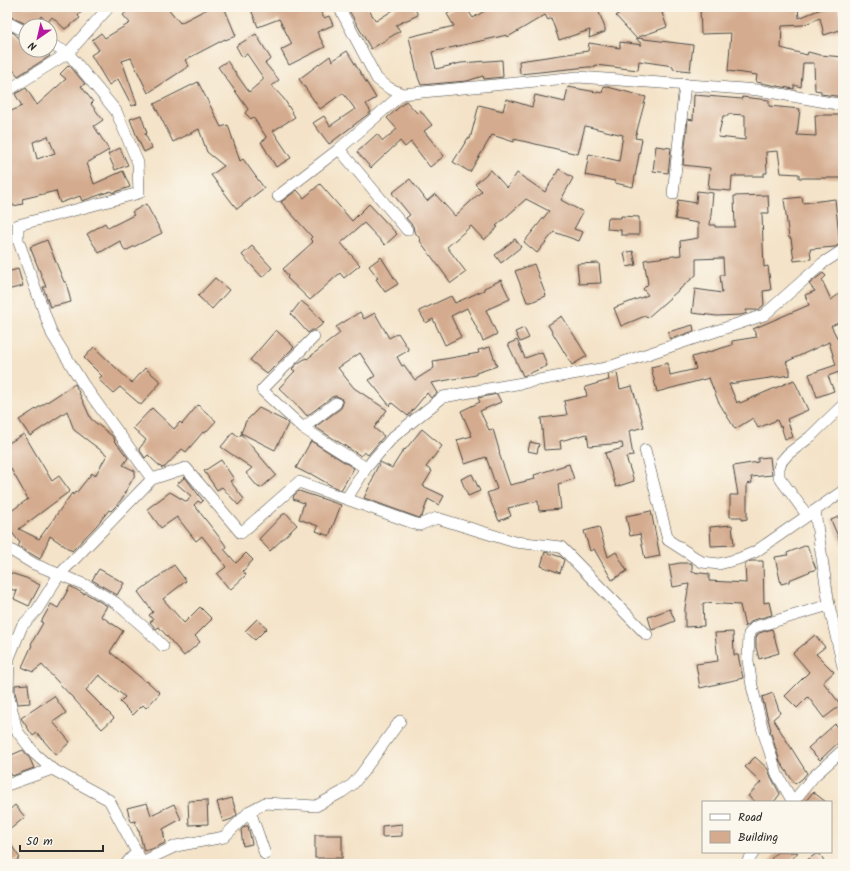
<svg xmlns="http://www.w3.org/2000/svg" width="850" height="871" viewBox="0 0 850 871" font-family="Kalam,sans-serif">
<rect width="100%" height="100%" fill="#fbf7ec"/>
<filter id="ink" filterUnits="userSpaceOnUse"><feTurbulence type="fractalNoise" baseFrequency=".025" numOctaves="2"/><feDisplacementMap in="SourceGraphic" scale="8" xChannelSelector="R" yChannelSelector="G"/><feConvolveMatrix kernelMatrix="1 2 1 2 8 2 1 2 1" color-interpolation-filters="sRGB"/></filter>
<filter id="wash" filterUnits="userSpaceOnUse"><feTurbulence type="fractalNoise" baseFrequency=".012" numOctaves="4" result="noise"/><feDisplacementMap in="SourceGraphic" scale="16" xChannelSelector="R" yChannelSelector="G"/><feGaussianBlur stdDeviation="0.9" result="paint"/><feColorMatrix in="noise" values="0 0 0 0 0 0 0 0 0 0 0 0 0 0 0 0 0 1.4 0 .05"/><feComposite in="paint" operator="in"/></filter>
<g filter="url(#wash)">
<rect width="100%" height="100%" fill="#f4e3c8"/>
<g id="blocks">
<g fill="#d4ab8e" fill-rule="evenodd">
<polygon points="7,7 85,7 78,16 80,18 65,29 52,17 48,22 41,16 35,26 30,26 7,15"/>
<polygon points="133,7 167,7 180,23 211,7 224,7 236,36 225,40 225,39 185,60 189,66 148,93 131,58 122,61 137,104 132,106 118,79 109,85 91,55 99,50 92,40 101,33 105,38 130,23 123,15"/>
<polygon points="250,7 318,7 324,18 329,16 333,25 317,32 325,47 289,65 281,50 292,44 279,19 258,27"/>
<polygon points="347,7 367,7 376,21 398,7 414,7 418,15 396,25 400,31 371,49"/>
<polygon points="459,7 466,7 473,18 491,7 597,7 605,28 605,32 589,38 590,30 559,40 551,18 548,20 545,15 508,37 507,35 432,52 436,69 461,63 502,60 503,77 484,79 483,76 467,81 421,85 418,77 409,37 454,26 447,14"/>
<polygon points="626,7 672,7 662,13 667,27 636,38 616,16"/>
<polygon points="700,7 798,7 799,18 826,7 830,7 831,10 838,8 843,29 824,35 820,18 803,25 782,26 781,48 807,55 808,52 820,55 843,57 843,97 821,94 821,91 815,90 814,63 803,63 801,87 794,85 794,89 756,82 757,75 728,71 731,33 701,34"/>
<polygon points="7,30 14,33 26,46 26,50 45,50 50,56 18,76 7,62"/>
<polygon points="256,34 271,59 265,63 279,80 272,86 284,99 295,117 273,131 291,158 276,167 261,142 267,138 253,117 251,119 245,113 248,109 218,67 227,61 249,92 264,79 247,54 242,57 236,46"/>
<polygon points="636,38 693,45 690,71 673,69 673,66 639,61 638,70 595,65 595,67 588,67 520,74 519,61 588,51 589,43 620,48 620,42 642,45"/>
<polygon points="347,51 376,98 366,104 371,112 329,144 313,123 324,116 330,126 355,109 343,93 320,109 299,79 330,56 332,61"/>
<path d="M69 65 85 84 81 86 93 102 91 104 103 120 94 126 109 150 87 163 94 184 123 171 130 187 112 193 111 191 82 201 80 196 60 203 56 191 22 199 23 204 13 206 12 203H7V113L22 106 15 94 26 88 37 105 66 79 60 74ZM48 136 55 153 37 159 33 142Z"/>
<polygon points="198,82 221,127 228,125 240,161 243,159 264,188 237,209 211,175 224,166 207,152 199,129 173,142 154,104"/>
<polygon points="604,86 646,97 635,138 642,139 633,187 615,183 615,181 585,175 589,154 619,161 623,135 585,126 578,154 514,139 514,142 492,135 470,172 453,162 468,138 470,139 479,105 503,111 506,99 532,107 535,95 565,102 568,87 602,93"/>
<path d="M694 95 742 99V97L769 100V106L800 109 797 135 816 136 815 115H843L842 178H799V174L781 173 778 151 766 152 767 173H764V176H732L731 191 708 189 710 168 683 165 688 119 693 120ZM728 114 745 115V140L718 137 723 116H728Z"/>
<polygon points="406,101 417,113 420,110 432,125 424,131 444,156 430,167 411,142 405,147 400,141 371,168 357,152 377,134 383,141 397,129 387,118"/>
<polygon points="141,115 147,133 145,134 152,148 144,152 137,137 130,119"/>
<polygon points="656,146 671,148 668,173 653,171"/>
<polygon points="120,148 128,165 115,170 108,154"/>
<polygon points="559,169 573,178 561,200 583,212 574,229 583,232 579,241 554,232 537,253 524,242 549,211 526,199 496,226 498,227 484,240 471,226 447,247 466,272 451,283 420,241 421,240 414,231 413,226 406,218 410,215 392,193 410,179 427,201 435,194 455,216 482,191 475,184 491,170 507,188 517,173 545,192"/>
<polygon points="320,184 352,221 369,204 397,234 385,245 364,223 341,243 360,265 344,278 340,273 310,300 287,278 288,276 283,269 313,242 310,239 312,237 281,202 297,190 304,198"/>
<polygon points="697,191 713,193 710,225 715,225 715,227 735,227 734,196 768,195 769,213 762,213 763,244 764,267 768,266 771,290 763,291 764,305 758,310 746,310 747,313 741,315 717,316 692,313 695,289 722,293 720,275 724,275 723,258 696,259 696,275 647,318 645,316 621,326 614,308 648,295 643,289 648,284 644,260 681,255 680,241 698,238 698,223 675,219 678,200 696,203"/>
<polygon points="802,197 803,203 835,199 840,244 835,247 810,249 811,259 794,261 791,238 789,238 784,199"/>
<polygon points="146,204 162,233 125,251 120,241 99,253 87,234 105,223 108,228 134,215 132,212"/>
<polygon points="621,216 639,217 639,235 621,235 621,230 607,229 608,218 621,218"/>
<polygon points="515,239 521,247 501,263 495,255"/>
<polygon points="47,240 64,282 66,282 71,302 50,307 43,287 46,287 30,247"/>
<polygon points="252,246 272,268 262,277 242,255"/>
<polygon points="633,251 636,265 627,267 624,253"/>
<polygon points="381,257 398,284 385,292 376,279 378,278 369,266"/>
<polygon points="599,263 601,283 579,284 577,264"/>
<polygon points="534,264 546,296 531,302 527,302 515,271"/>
<polygon points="18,269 23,286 7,290 7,272"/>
<polygon points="823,273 826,276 822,280 831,300 843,291 843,321 831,326 839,341 843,340 843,380 841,380 839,372 828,376 834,391 817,397 809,374 836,365 829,342 786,362 790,370 790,375 729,384 737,403 739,401 740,403 794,380 808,410 787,419 793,437 785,439 781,426 780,427 777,420 758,428 753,418 735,429 718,401 709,378 657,392 651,367 668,363 670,375 696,369 692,357 732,345 732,341 757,337 753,329 809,305 805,295 815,291 809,284"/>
<polygon points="215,278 229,290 212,309 198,296"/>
<polygon points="501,280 510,299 486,310 497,334 483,341 467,308 451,316 461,337 445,345 433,319 426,323 419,311 451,296 455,303 484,290 484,288"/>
<polygon points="301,301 311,309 324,323 315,330 312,330 308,333 291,314"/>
<polygon points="360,312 364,319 375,313 389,338 398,333 409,350 397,357 402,366 404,365 415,380 434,368 433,361 479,353 478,350 490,347 497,366 476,373 476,375 431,383 437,393 431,398 427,393 408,416 392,403 390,406 369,380 375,376 360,353 338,368 354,388 387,410 374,428 384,436 368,455 364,452 361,456 315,427 341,408 343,403 341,398 336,396 332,397 307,416 301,409 279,388 295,371 292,369 297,364 306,358 307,359 340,333 336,327"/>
<polygon points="562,316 587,356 572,365 548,325"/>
<polygon points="693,325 694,331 670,339 668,332"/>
<polygon points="524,328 529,338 520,342 515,332"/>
<polygon points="276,330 294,347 267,374 250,360"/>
<polygon points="517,340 525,358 542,352 547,366 523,376 508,344"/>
<polygon points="94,347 132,383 145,368 161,382 141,405 120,387 113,393 98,379 102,376 84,358"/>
<polygon points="617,373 620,389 632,386 644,427 629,431 633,456 626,457 634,481 616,487 605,453 623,448 622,443 589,446 587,434 560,441 561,449 544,450 541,418 567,415 564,401 587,396 585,387 609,380 608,375"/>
<polygon points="75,384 91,419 112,436 115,440 114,441 118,445 128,458 123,465 135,471 135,475 124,494 125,495 116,506 111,511 109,510 97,525 72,551 50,536 40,559 18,546 20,543 7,526 7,514 28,499 7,462 7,444 24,434 52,481 59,476 70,491 19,529 39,539 72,493 73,495 75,492 76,493 92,473 95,476 107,455 74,430 67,411 30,436 19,420"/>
<polygon points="497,394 501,402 480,411 489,430 493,429 500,453 499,453 510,485 535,479 534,475 569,464 574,479 558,484 561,509 539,511 538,501 508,508 511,516 499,521 487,493 497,489 486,457 465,464 457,440 472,436 461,411 480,402 478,398"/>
<polygon points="198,405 216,421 205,433 203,432 186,452 182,449 165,467 162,468 148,455 145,458 139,449 146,440 133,428 152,408 174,429 180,422 182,424"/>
<polygon points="259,408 285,421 288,424 275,450 241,433 246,421"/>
<polygon points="422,429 442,446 426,467 432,471 423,486 444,496 439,505 428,499 422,516 419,518 364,498 374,477 373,476 380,462 392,468 404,449 405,450"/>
<polygon points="233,432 239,437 241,434 276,475 261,488 258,487 246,473 252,468 221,447"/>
<polygon points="311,441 354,468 341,490 332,486 311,474 310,475 296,468"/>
<polygon points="530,442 539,444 537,453 528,451"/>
<polygon points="770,457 772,475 751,477 752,483 747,484 747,519 742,520 742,517 730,517 730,495 738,495 733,466 758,462 758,458"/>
<polygon points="221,460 234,479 230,481 244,499 238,505 222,487 217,490 204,471"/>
<polygon points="472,474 480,491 468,496 461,479"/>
<polygon points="185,477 203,501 201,503 198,501 194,505 227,547 224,549 236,563 246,553 253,560 243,571 246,575 230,590 217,574 226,567 202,536 196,541 177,517 161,528 147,509 170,492 187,502 191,496 177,484"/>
<polygon points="299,491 341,505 329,536 316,531 318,526 299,519 304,503 293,499 294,495"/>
<polygon points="651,511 660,556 645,559 640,534 630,536 626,516"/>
<polygon points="283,514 287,514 297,525 270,551 259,539"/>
<polygon points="843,515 843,548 831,520"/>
<polygon points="732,525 734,545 711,546 710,527"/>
<polygon points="599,527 608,557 616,552 627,571 612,580 594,549 590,551 584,531"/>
<polygon points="807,545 816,569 789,580 789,582 781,584 775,557 788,555 787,553"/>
<polygon points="545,552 561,557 564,560 560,573 541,566"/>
<polygon points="751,561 763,561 764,603 769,602 772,615 753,620 745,627 740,605 703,603 704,626 685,627 685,608 689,584 673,587 669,565 680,563 691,563 692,564 692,572 709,574 709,581 746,583 745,564"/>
<polygon points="174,565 186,581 163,599 184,623 200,607 212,619 195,636 200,642 184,656 159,627 156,629 150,622 153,620 149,615 153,612 138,592"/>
<polygon points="99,569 124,583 117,595 92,580"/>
<polygon points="7,572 26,578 40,585 29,606 14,599 17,591 7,588"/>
<polygon points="70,586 84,594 85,593 107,606 101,616 123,631 110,652 146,682 147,681 160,693 146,708 143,705 133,715 120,702 125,697 99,675 86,690 114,718 102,729 42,665 33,672 22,667 32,645 31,644 43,623 41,622 51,604 58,608"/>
<polygon points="670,609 675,621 652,630 648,617"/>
<polygon points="257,619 267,628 255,640 245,631"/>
<polygon points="772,629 779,653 759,659 756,647 756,637 759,633"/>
<polygon points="733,632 734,655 738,655 743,678 700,688 696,664 718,661 715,633"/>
<polygon points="815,635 825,647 816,654 834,672 823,682 841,705 824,718 808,697 797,708 785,696 809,672 793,653"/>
<polygon points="28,684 30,703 18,704 15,692 15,685"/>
<polygon points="773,693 780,713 773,719 807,773 802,779 795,784 780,762 770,730 771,730 762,697"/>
<polygon points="54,696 66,713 53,722 70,742 56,755 37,733 33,736 21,718"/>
<polygon points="835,724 843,732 843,738 820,760 808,748"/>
<polygon points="23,750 30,759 34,768 12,776 7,766 7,757"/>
<polygon points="755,757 768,769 771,777 780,794 774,802 756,802 748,796 761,782 745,767"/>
<polygon points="813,792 826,802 805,802"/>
<polygon points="232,798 237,815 232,819 223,822 217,802"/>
<polygon points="207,800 208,824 189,825 188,801"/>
<polygon points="147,803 151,815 174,804 181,819 163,829 165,843 152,849 144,851 139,831 138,831 135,821 131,822 127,808"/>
<polygon points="15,805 25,817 7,832 7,812"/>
<polygon points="402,824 402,836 382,837 382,826"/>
<polygon points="245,826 248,826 252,844 243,846 241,830"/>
<rect x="315" y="835" width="27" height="23"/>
<polygon points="7,839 20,858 11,864 7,864"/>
<polygon points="777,852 798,852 788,864 767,864"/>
<polygon points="816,854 820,854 826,864 801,864"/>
</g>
</g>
</g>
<g filter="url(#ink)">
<use href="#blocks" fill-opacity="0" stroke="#494743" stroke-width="1"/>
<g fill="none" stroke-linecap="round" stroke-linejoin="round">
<g stroke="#494743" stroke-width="12">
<g id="minor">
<polyline points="339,7 377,79 389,88 402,94 578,77 758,90 843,105"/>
<polyline points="7,22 26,32"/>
<polyline points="50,44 68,53 109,7"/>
<polyline points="7,91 68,53 116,111 138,163 139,193 18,225 18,240 52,334 83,384 152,479"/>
<polyline points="339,149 407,230"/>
<polyline points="673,194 685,84"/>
<polyline points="278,196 339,149 402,94"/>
<polyline points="314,337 262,390 303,428 366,468"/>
<polyline points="303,428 336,403"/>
<polyline points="645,450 668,540 702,562 719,564 738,559 755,552 843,491"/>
<polyline points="347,498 366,468 393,437 443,397 606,368 764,315 823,263 843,250"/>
<polyline points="815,512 829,605 843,667"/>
<polyline points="807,515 779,477 779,468 781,462 788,454 810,437 843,405"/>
<polyline points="7,546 9,549 34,564 88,586 116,603 145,628 163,646"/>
<polyline points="829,605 755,627 749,634 748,661 752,686 763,731 777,774 793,802 814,776 843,750"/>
<polyline points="7,693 8,693 17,731 35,754 52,769"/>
<polyline points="8,693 9,658 22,626 37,610 59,575 152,479 186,468 241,533 299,482 419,525 437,518 515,542 561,547 647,635"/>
<polyline points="7,785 52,769 109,800 142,862"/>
<polyline points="250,811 265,803 316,806 342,792 353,784 362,773 400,721"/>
<polyline points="126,864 132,857 142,862 176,846 224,837 250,811 265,854"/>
<polyline points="746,864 754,852"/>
</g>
</g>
<use href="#minor" stroke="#fff" stroke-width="11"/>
</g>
</g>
<rect width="850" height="871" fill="none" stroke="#fbf7ec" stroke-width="24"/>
<rect x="702" y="801" width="130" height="52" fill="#fbf7ec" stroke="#a8a59f"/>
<rect x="710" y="814" width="20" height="6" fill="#ffffff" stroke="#a8a59f"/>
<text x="738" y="821" font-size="12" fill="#2b2b2b">Road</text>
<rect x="710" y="831" width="20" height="12" fill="#d4ab8e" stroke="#a8a59f"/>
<text x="738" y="841" font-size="12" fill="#2b2b2b">Building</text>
<g transform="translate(38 38) rotate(214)"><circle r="19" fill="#fbf7ec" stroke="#a8a59f"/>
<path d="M0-3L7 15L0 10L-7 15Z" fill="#b5179e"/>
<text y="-6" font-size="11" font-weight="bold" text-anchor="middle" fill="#2b2b2b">N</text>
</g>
<path d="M20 845v6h83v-6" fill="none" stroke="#2b2b2b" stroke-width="2"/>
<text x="26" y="845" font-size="12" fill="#2b2b2b" stroke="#fbf7ec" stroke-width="3" paint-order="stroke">50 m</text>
</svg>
